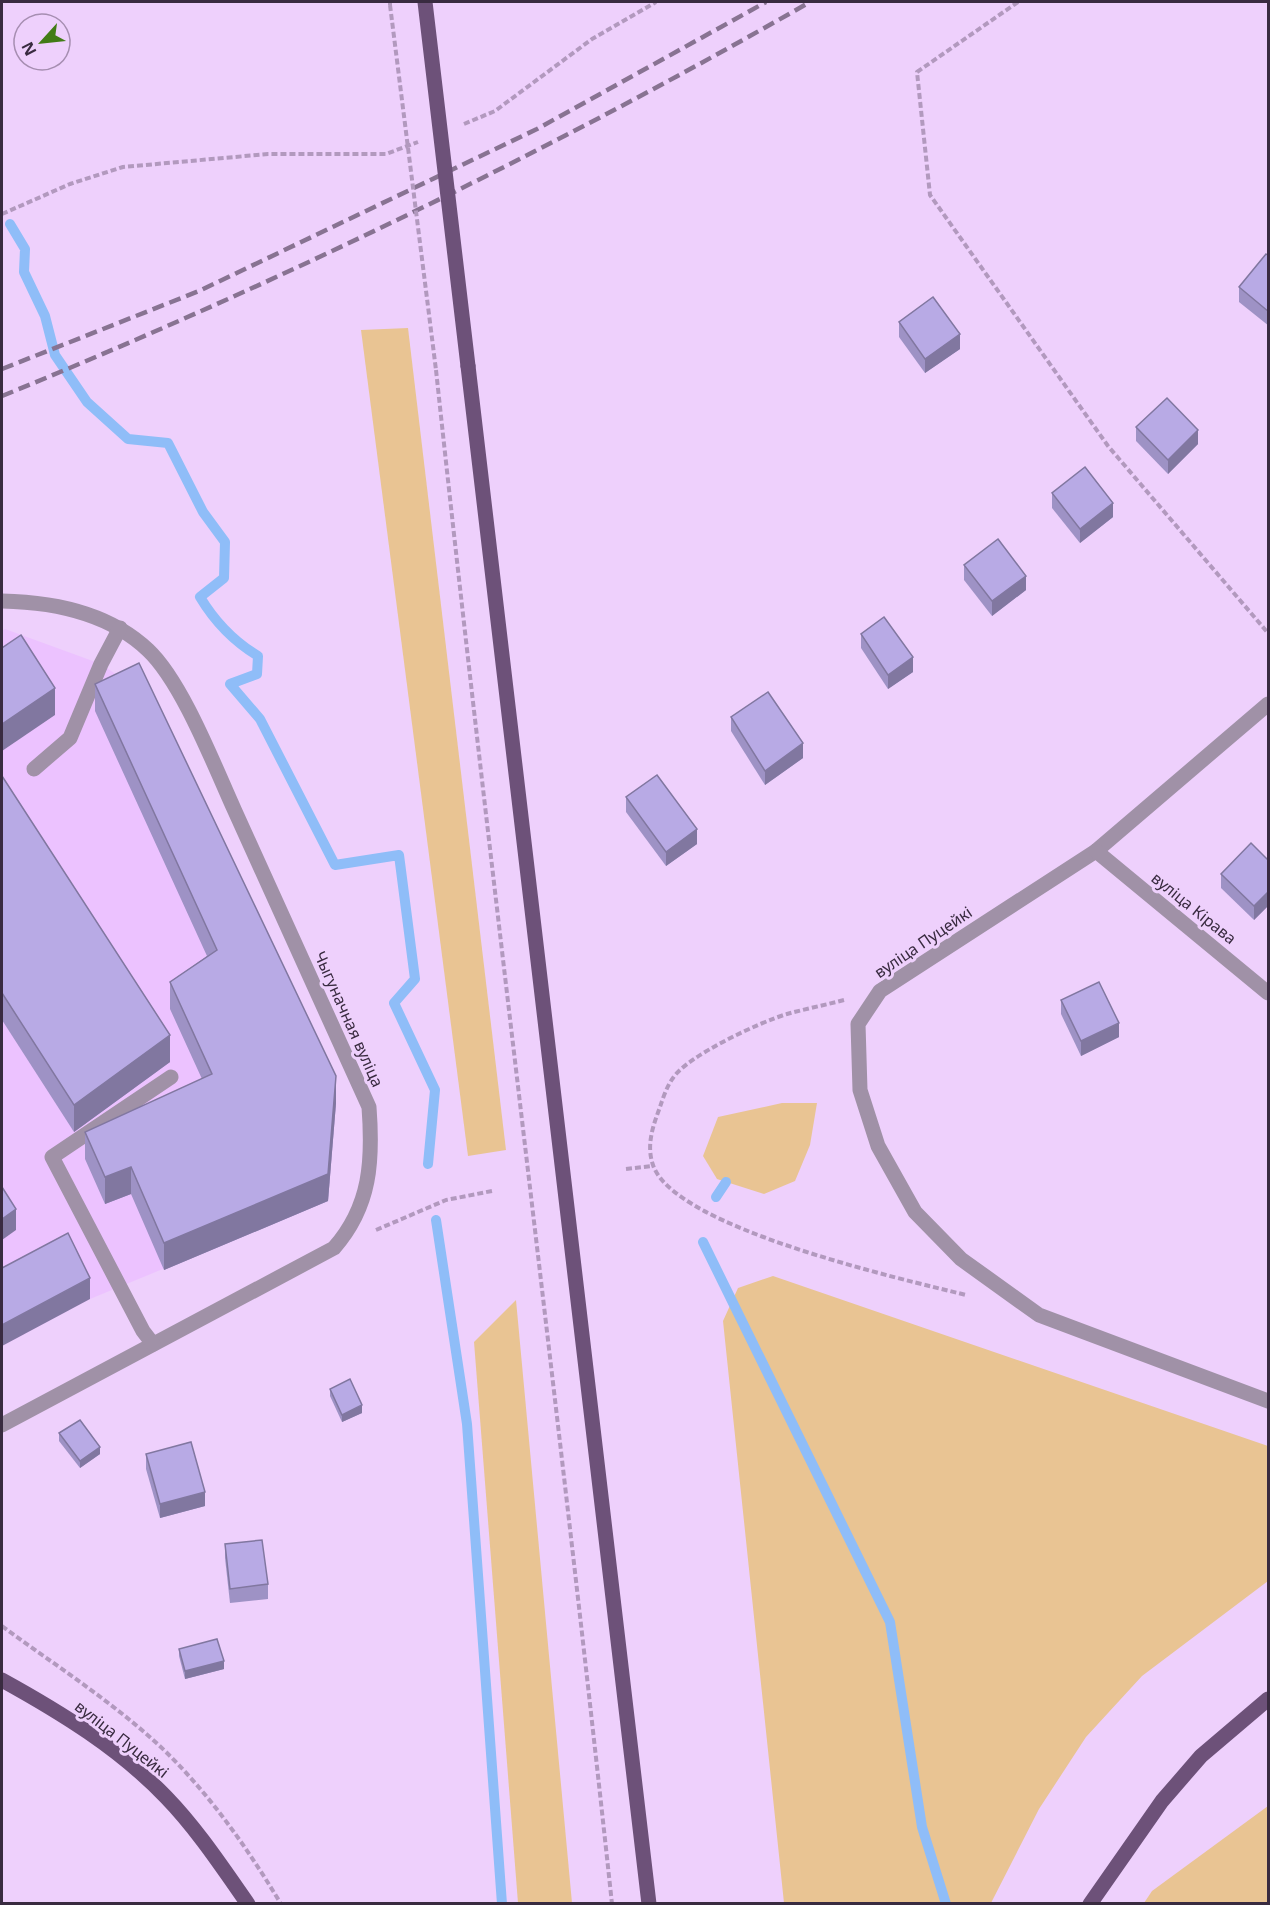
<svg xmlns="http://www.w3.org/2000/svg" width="1270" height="1905" viewBox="0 0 1270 1905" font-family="'Noto Sans',sans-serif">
<rect width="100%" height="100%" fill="#eed0fc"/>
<polygon fill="#ecc2ff" points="5,629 101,664 139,690 336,1103 328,1201 90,1299 2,1346 2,631"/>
<g fill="#e9c493">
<polygon points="408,328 506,1150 468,1156 361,330"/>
<polygon points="782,1103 817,1103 810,1145 795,1181 764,1194 717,1179 703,1156 718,1117"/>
<polygon points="773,1276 1268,1446 1268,1581 1142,1676 1086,1737 1039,1809 991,1903 784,1903 723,1321 738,1288"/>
<polygon points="516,1300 572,1903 518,1903 474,1342"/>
<polygon points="1268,1806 1268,1903 1144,1903 1152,1891"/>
</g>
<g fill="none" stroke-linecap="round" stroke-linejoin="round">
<g stroke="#8fbdf8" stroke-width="10">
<path d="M10 224 25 249 24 272 45 316 55 355 87 402 128 439 168 443 203 512 225 542 224 578 200 597C215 622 233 641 258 656L257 674 230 684 260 719 335 865 399 855 415 979 394 1003 435 1090 428 1164"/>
<polyline points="716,1197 726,1182"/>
<polyline points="436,1220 467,1424 502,1904"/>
<polyline points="703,1242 890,1622 922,1827 946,1904"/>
</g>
<g stroke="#b299be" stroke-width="4" stroke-dasharray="6 3" stroke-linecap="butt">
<polyline points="390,2 390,5"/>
<polyline points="1018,2 917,72 930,195 1108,446 1268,633"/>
<polyline points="464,124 495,111 592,39 656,2"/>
<polyline points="2,214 70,184 123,167 268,154 386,154 418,142"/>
<path d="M436 370C491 882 557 1392 612 1904"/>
<path d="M844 1000C825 1005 805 1009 787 1014 760 1022 687 1056 673 1078 667 1086 663 1098 660 1107 653 1126 646 1145 653 1165 674 1228 902 1279 966 1295"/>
<polyline points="626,1169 653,1166"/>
<polyline points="376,1230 446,1200 492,1191"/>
<path d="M2 1626C56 1666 116 1704 165 1751 211 1796 248 1849 281 1904"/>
</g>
<g stroke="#a091a7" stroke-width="15">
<path d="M2 601C53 602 109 613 148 650 182 682 214 765 234 809 279 908 324 1007 369 1107 373 1160 371 1206 334 1248L2 1425"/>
<polyline points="1268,704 1096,851 880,991 858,1024 860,1090 878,1146 915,1212 961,1259 1039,1315 1268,1401"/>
<polyline points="34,769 70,738 101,664 120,628"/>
<polyline points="1096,851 1268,993"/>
<polyline points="153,1344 143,1331 52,1157 171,1077"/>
</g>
<g stroke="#6d5179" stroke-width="15">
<polyline points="468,366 649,1904"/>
<path d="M2 1680C60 1712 119 1748 166 1797 197 1829 222 1867 248 1904"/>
<polyline points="1090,1904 1162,1801 1201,1756 1268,1699"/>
</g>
<g stroke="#887392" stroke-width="4.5" stroke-dasharray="12 6" stroke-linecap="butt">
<polyline points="2,369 199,291 537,129 766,2"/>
<path d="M2 396C279 283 550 151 810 2"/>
</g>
<polyline stroke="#b299be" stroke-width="4" stroke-dasharray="6 3" stroke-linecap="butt" points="390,5 436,370"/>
<polyline stroke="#6d5179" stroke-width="15" points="425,2 468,366"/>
</g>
<g fill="#9e92c5">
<polygon points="1269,256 1269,326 1239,302 1239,287"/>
<polygon points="899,322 960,349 925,373 899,337"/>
<polygon points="1136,427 1198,444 1168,474 1136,441"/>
<polygon points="1052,493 1113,517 1080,543 1052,508"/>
<polygon points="964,565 1026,590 992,616 964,580"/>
<polygon points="861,634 913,672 888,689 861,648"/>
<polygon points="95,684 336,1103 328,1201 164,1270 131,1194 105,1204 85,1159 85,1132 202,1079 170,1009 170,982 207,956 95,711"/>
<polygon points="731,717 803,758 765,785 731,731"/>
<polygon points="2,776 170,1062 74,1132 2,1020"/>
<polygon points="626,797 697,844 666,866 626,812"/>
<polygon points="1269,861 1269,905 1254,920 1221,888 1221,874"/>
<polygon points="1061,1000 1119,1037 1081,1056 1061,1014"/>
<polygon points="330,1389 362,1413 342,1422 330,1396"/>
<polygon points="59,1433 100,1454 80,1468 59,1441"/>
<polygon points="146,1454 205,1506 160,1518 146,1469"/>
<polygon points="225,1544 268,1584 268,1599 230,1603 225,1558"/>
<polygon points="179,1649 224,1669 185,1679 179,1656"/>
</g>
<g fill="#8177a0">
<polygon points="960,334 960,349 925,373 925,359"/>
<polygon points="1198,430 1198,444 1168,474 1168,460"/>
<polygon points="1113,503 1113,517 1080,543 1080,529"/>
<polygon points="1026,576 1026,590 992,616 992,601"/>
<polygon points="913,657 913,672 888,689 888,675"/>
<polygon points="55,688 55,715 2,751 2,724"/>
<polygon points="803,743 803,758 765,785 765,771"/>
<polygon points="697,829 697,844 666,866 666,852"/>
<polygon points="1269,891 1269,905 1254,920 1254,906"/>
<polygon points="1119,1023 1119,1037 1081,1056 1081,1041"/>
<polygon points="170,1035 170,1062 74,1132 74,1105"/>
<polygon points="336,1076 336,1103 328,1201 164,1270 164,1243"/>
<polygon points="131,1167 131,1194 105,1204 105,1177"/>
<polygon points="16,1209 16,1230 2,1240 2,1219"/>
<polygon points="90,1278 90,1299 2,1346 2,1325"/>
<polygon points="362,1405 362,1413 342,1422 342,1415"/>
<polygon points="100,1447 100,1454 80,1468 80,1461"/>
<polygon points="205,1492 205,1506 160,1518 160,1504"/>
<polygon points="224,1661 224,1669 185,1679 185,1671"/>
</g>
<g fill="#b8aae5" stroke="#8177a0" stroke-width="1.5">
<polygon points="1266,254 1269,256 1269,312 1239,287"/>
<polygon points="933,297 960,334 925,359 899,322"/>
<polygon points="1167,398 1198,430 1168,460 1136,427"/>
<polygon points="1085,467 1113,503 1080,529 1052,493"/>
<polygon points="998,539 1026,576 992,601 964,565"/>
<polygon points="884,617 913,657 888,675 861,634"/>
<polygon points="21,635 55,688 2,724 2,648"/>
<polygon points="139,663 336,1076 328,1174 164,1243 131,1167 105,1177 85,1132 212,1074 170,982 217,950 95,684"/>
<polygon points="768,692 803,743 765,771 731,717"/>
<polygon points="657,775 697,829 666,852 626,797"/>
<polygon points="2,776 170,1035 74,1105 2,993"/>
<polygon points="1251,843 1269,861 1269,891 1254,906 1221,874"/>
<polygon points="1099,982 1119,1023 1081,1041 1061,1000"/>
<polygon points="2,1187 16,1209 2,1219"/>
<polygon points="68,1233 90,1278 2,1325 2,1268"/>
<polygon points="350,1379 362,1405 342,1415 330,1389"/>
<polygon points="80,1420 100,1447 80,1461 59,1433"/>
<polygon points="191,1442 205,1492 160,1504 146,1454"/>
<polygon points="262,1540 268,1584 230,1589 225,1544"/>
<polygon points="217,1639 224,1661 185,1671 179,1649"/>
</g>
<g text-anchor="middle" stroke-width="6" stroke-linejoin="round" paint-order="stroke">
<g font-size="16" fill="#392b40" stroke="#eed0fc">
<text transform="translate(1194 908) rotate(39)" y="6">вуліца Кірава</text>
<text transform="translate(923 942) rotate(-34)" y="6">вуліца Пуцейкі</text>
<text transform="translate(349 1019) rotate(66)" y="6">Чыгуначная вуліца</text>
<text transform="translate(122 1739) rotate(38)" y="6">вуліца Пуцейкі</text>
</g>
</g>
<rect width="1270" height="1905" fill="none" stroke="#392b40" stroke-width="6"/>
<g transform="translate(42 42) rotate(243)"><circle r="28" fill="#eed0fc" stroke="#a68eb1" stroke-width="1.5"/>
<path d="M0-4.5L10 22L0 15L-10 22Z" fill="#427c16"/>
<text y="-9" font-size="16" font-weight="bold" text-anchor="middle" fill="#392b40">N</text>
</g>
</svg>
